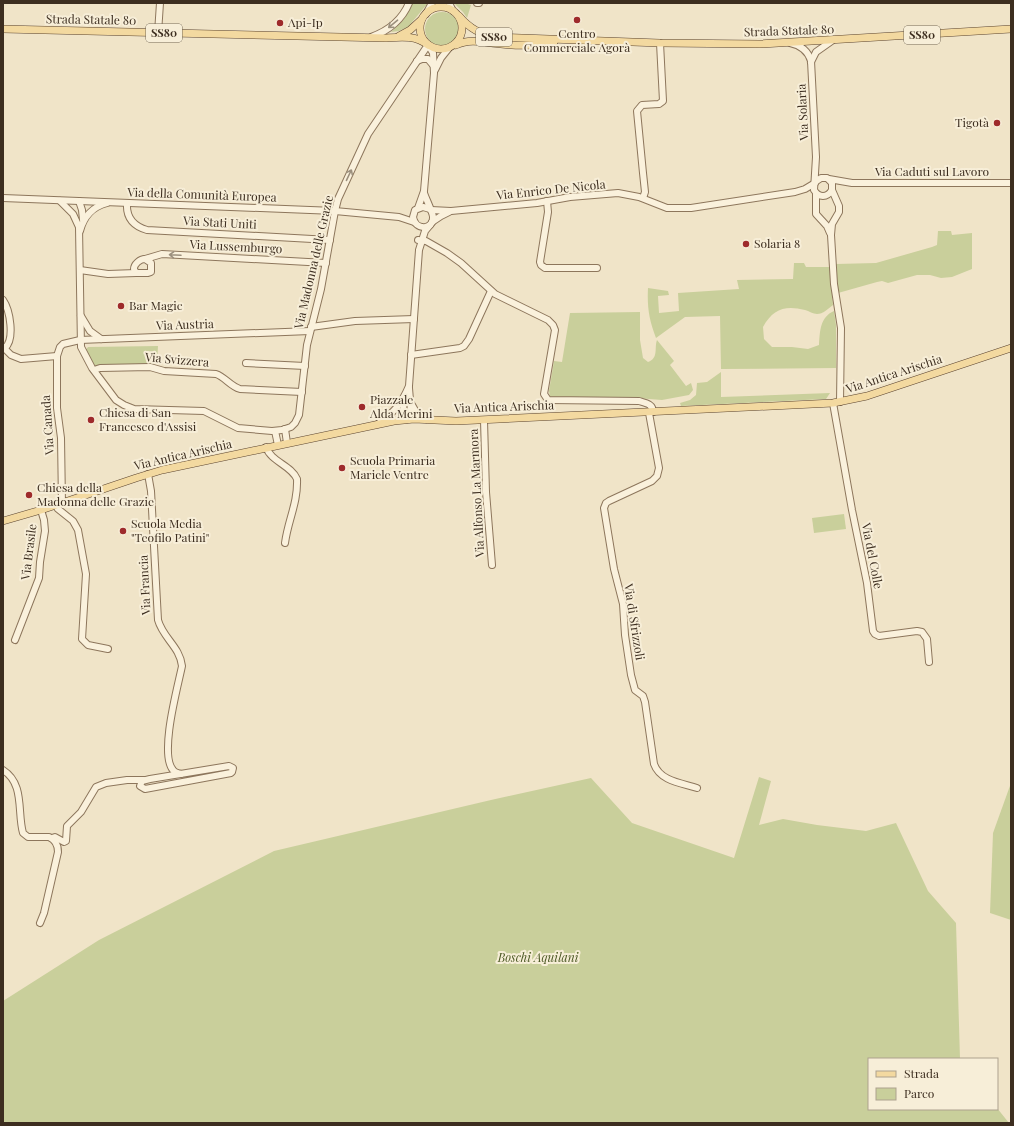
<svg xmlns="http://www.w3.org/2000/svg" width="1014" height="1126" viewBox="0 0 1014 1126" font-family="'Playfair Display',serif">
<rect width="100%" height="100%" fill="#f0e4c8"/>
<g fill="#c9cf9b">
<polygon points="412,3 428,3 408,27 399,31 391,32 404,19 403,18"/>
<polygon points="454,3 465,3 471,5 467,18 463,12"/>
<circle cx="442" cy="29" r="17"/>
<polygon points="938,231 951,231 952,235 972,233 972,269 952,277 941,278 930,275 917,275 888,283 882,281 877,282 838,293 836,264 876,263 932,247 937,245"/>
<path d="M794 263H804L806 267H830L833 305C828 309 823 314 817 314 813 314 809 311 805 310 785 305 773 309 763 327L764 339 772 347H792L808 349 819 345C820 331 820 317 834 311L836 325V368L721 369 720 316 685 317 656 338C649 320 647 307 648 288L668 291 669 295 658 296 659 313 679 311 678 293 739 289 737 280 793 279Z"/>
<path d="M640 312V340L643 358 648 362C659 358 654 348 657 340L674 361 670 365 686 386 691 383 693 390 689 395 662 400 636 398 550 397 549 391 554 361 562 362 570 313Z"/>
<polygon points="158,346 157,364 100,364 99,366 93,366 83,353 88,347"/>
<polygon points="721,372 721,397 830,393 826,399 681,406 680,403 690,400 696,395 697,383 707,382"/>
<polygon points="844,514 846,529 814,533 812,518"/>
<polygon points="759,777 771,781 759,825 783,819 817,825 866,831 896,823 928,891 956,923 960,1059 869,1059 869,1109 997,1108 1009,1123 3,1123 3,1001 99,940 274,851 491,800 591,778 632,823 734,858"/>
<polygon points="1011,783 1011,920 990,913 993,833"/>
</g>
<g fill="none" stroke-linecap="round" stroke-linejoin="round">
<g stroke="#8d765c" stroke-width="8">
<g id="minor">
<polyline points="449,3 453,11"/>
<polyline points="477,3 479,3"/>
<polyline points="426,14 432,3"/>
<polyline points="158,33 160,3"/>
<path d="M371 37C388 31 402 20 409 3"/>
<path d="M790 43C800 45 808 51 811 61L816 157 814 190C819 198 827 198 832 190V183L827 178H821L815 182"/>
<polyline points="417,61 422,59 428,59 433,65"/>
<polyline points="811,62 816,52 833,40"/>
<polyline points="435,70 441,58 449,48"/>
<polyline points="829,179 852,183 1011,183"/>
<polyline points="832,190 839,206 839,212 832,224 831,235 834,284 841,328 840,402"/>
<path d="M424 193C426 199 433 213 433 217 434 230 415 231 413 217L415 210 423 207 430 209"/>
<polyline points="816,194 816,214 827,226 830,233"/>
<polyline points="3,198 335,211 399,217 414,222"/>
<polyline points="643,198 645,192 643,173 637,111 642,105 659,104 663,101 660,43"/>
<polyline points="60,201 73,214 79,227 81,347 92,368 116,400 124,405 134,409 204,411 238,428 272,431 282,430 291,427 295,423 299,415 307,345 321,289 335,211 338,199 368,134 428,45 433,53 434,73 424,191 418,208"/>
<polyline points="79,201 82,210 83,220"/>
<polyline points="547,201 548,212 540,262 541,265 545,268 597,268"/>
<path d="M127 203C126 217 133 226 147 230L330 240"/>
<polyline points="431,210 451,211 537,203 570,197 618,193 639,197 667,208 691,208 795,192 805,189 815,183"/>
<polyline points="432,222 441,216 449,212"/>
<path d="M80 231C84 216 92 207 107 203"/>
<path d="M418 240 426 241 447 253 461 263 495 294 548 320 553 325 555 330 544 394 548 400 639 401C646 403 653 404 653 412"/>
<polyline points="145,259 162,254 326,263"/>
<path d="M145 259 151 263V272L148 273H136L134 269C134 264 140 259 145 259Z"/>
<polyline points="80,270 108,274 136,273"/>
<path d="M3 300C10 310 15 339 5 348"/>
<polyline points="81,316 90,331 101,339"/>
<polyline points="311,327 355,321 414,319"/>
<polyline points="3,347 11,355 21,359 57,356"/>
<polyline points="411,355 460,348 464,346 469,339 491,291"/>
<polyline points="246,363 305,366"/>
<path d="M94 370 100 368 150 367 164 371 216 374C225 377 230 386 240 389L302 392"/>
<polyline points="404,400 403,412 407,419"/>
<polyline points="833,403 852,510 867,583 873,631 875,634 879,636 917,631 922,632 927,639 929,662"/>
<polyline points="412,405 417,414 426,419"/>
<path d="M649 413 659 468 657 476 652 481 609 501 606 503 604 508 614 569 623 604 625 635 631 675 635 690 643 696 645 702 654 764C660 781 681 783 697 788"/>
<polyline points="407,419 411,412 409,388"/>
<polyline points="484,420 486,492 492,565"/>
<path d="M378 424C394 412 401 405 409 386L419 250 425 231 430 225"/>
<polyline points="285,429 287,443"/>
<polyline points="275,431 278,445"/>
<path d="M266 447C271 462 291 465 297 479 298 503 288 520 285 543"/>
<path d="M148 474 151 491 158 620C163 638 180 647 182 666 178 686 159 754 173 770 175 773 178 773 181 774"/>
<polyline points="62,504 61,438 57,408 57,356 60,347 63,344 80,340 310,331"/>
<polyline points="56,506 58,509 73,521 78,530 86,574 82,639 88,645 108,649"/>
<polyline points="15,640 39,578 40,562 45,531 44,520 41,510"/>
<polygon points="229,766 233,768 232,772 231,773 145,789 140,786 142,781 150,779"/>
<path d="M3 770C25 784 17 812 23 833L28 837H49C56 840 58 845 58 852L44 913 40 923"/>
<polyline points="52,838 55,837 64,842 66,841 67,826 81,812 96,787 106,783 127,780 144,780"/>
</g>
</g>
<g stroke="#5b4430" stroke-width="8">
<g id="major">
<circle cx="441" cy="28" r="21"/>
<path d="M459 16C469 28 480 35 496 37L660 43 760 44 1011 29"/>
<path d="M3 29 385 38C401 37 415 35 428 45"/>
<polyline points="399,36 410,30 421,20"/>
<path d="M456 45C471 38 486 43 501 44 519 46 537 46 554 42"/>
<polyline points="3,521 41,510 136,478 162,470 394,421 414,419 456,421 833,403 867,396 1011,348"/>
</g>
</g>
<use href="#minor" stroke="#faf1dc" stroke-width="6"/>
<use href="#major" stroke="#f3d9a0" stroke-width="7"/>
</g>
<defs><path id="oneway-shaft" d="M-6 0H5M1.5-3L5.5 0L1.5 3" fill="none" stroke-width="1.6" stroke-linecap="round" stroke-linejoin="round"/></defs>
<g stroke="#9c907e">
<use href="#oneway-shaft" transform="translate(393 24) rotate(140)"/>
<use href="#oneway-shaft" transform="translate(349 175) rotate(-65)"/>
<use href="#oneway-shaft" transform="translate(175 255) rotate(-177)"/>
</g>
<g fill="#9e2a2b" stroke="#f7eed8" stroke-width="1.5">
<circle cx="577" cy="20" r="4"/>
<circle cx="280" cy="23" r="4"/>
<circle cx="997" cy="123" r="4"/>
<circle cx="746" cy="244" r="4"/>
<circle cx="121" cy="306" r="4"/>
<circle cx="362" cy="407" r="4"/>
<circle cx="91" cy="420" r="4"/>
<circle cx="342" cy="468" r="4"/>
<circle cx="29" cy="495" r="4"/>
<circle cx="123" cy="531" r="4"/>
</g>
<g text-anchor="middle" stroke-width="4" stroke-linejoin="round" paint-order="stroke">
<g fill="#f7eed8" stroke="#756857" stroke-width="1">
<rect x="146" y="24" width="36" height="18" rx="3"/>
<rect x="904" y="26" width="36" height="18" rx="3"/>
<rect x="476" y="28" width="36" height="18" rx="3"/>
</g>
<g font-size="11" font-weight="bold" fill="#3d2e20">
<text x="164" y="37">SS80</text>
<text x="922" y="39">SS80</text>
<text x="494" y="41">SS80</text>
</g>
<g font-size="12" fill="#3d2e20" stroke="#f7eed8">
<text transform="translate(91 20) rotate(1)" y="4">Strada Statale 80</text>
<text transform="translate(789 31) rotate(-2)" y="4">Strada Statale 80</text>
<text transform="translate(803 112) rotate(-93)" y="4">Via Solaria</text>
<text x="932" y="176">Via Caduti sul Lavoro</text>
<text transform="translate(551 190) rotate(-6)" y="4">Via Enrico De Nicola</text>
<text transform="translate(202 195) rotate(2)" y="4">Via della Comunità Europea</text>
<text transform="translate(220 223) rotate(3)" y="4">Via Stati Uniti</text>
<text transform="translate(236 247) rotate(3)" y="4">Via Lussemburgo</text>
<text transform="translate(314 262) rotate(-77)" y="4">Via Madonna delle Grazie</text>
<text transform="translate(185 325) rotate(-2)" y="4">Via Austria</text>
<text transform="translate(177 360) rotate(5)" y="4">Via Svizzera</text>
<text transform="translate(894 374) rotate(-18)" y="4">Via Antica Arischia</text>
<text transform="translate(504 407) rotate(-2)" y="4">Via Antica Arischia</text>
<text transform="translate(48 425) rotate(-94)" y="4">Via Canada</text>
<text transform="translate(183 455) rotate(-13)" y="4">Via Antica Arischia</text>
<text transform="translate(477 493) rotate(-93)" y="4">Via Alfonso La Marmora</text>
<text transform="translate(29 552) rotate(-83)" y="4">Via Brasile</text>
<text transform="translate(872 556) rotate(79)" y="4">Via del Colle</text>
<text transform="translate(145 585) rotate(-93)" y="4">Via Francia</text>
<text transform="translate(634 622) rotate(81)" y="4">Via di Sfrizzoli</text>
</g>
<g font-size="12" fill="#3d2e20" stroke="#f7eed8" text-anchor="start">
<text x="288" y="27">Api-Ip</text>
<text x="577" y="38" text-anchor="middle">Centro<tspan x="577" dy="14">Commerciale Agorà</tspan></text>
<text x="989" y="127" text-anchor="end">Tigotà</text>
<text x="754" y="248">Solaria 8</text>
<text x="129" y="310">Bar Magic</text>
<text x="370" y="404">Piazzale<tspan x="370" dy="14">Alda Merini</tspan></text>
<text x="99" y="417">Chiesa di San<tspan x="99" dy="14">Francesco d'Assisi</tspan></text>
<text x="350" y="465">Scuola Primaria<tspan x="350" dy="14">Mariele Ventre</tspan></text>
<text x="37" y="492">Chiesa della<tspan x="37" dy="14">Madonna delle Grazie</tspan></text>
<text x="131" y="528">Scuola Media<tspan x="131" dy="14">"Teofilo Patini"</tspan></text>
</g>
<g font-size="12" font-style="italic" fill="#4d5a26" stroke="#f7eed8">
<text x="538" y="962">Boschi Aquilani</text>
</g>
</g>
<rect width="1014" height="1126" fill="none" stroke="#3d2e20" stroke-width="8"/>
<rect x="868" y="1058" width="130" height="52" fill="#f7eed8" stroke="#ada18e"/>
<rect x="876" y="1071" width="20" height="6" fill="#f3d9a0" stroke="#ada18e"/>
<text x="904" y="1078" font-size="12" fill="#3d2e20">Strada</text>
<rect x="876" y="1088" width="20" height="12" fill="#c9cf9b" stroke="#ada18e"/>
<text x="904" y="1098" font-size="12" fill="#3d2e20">Parco</text>
</svg>
